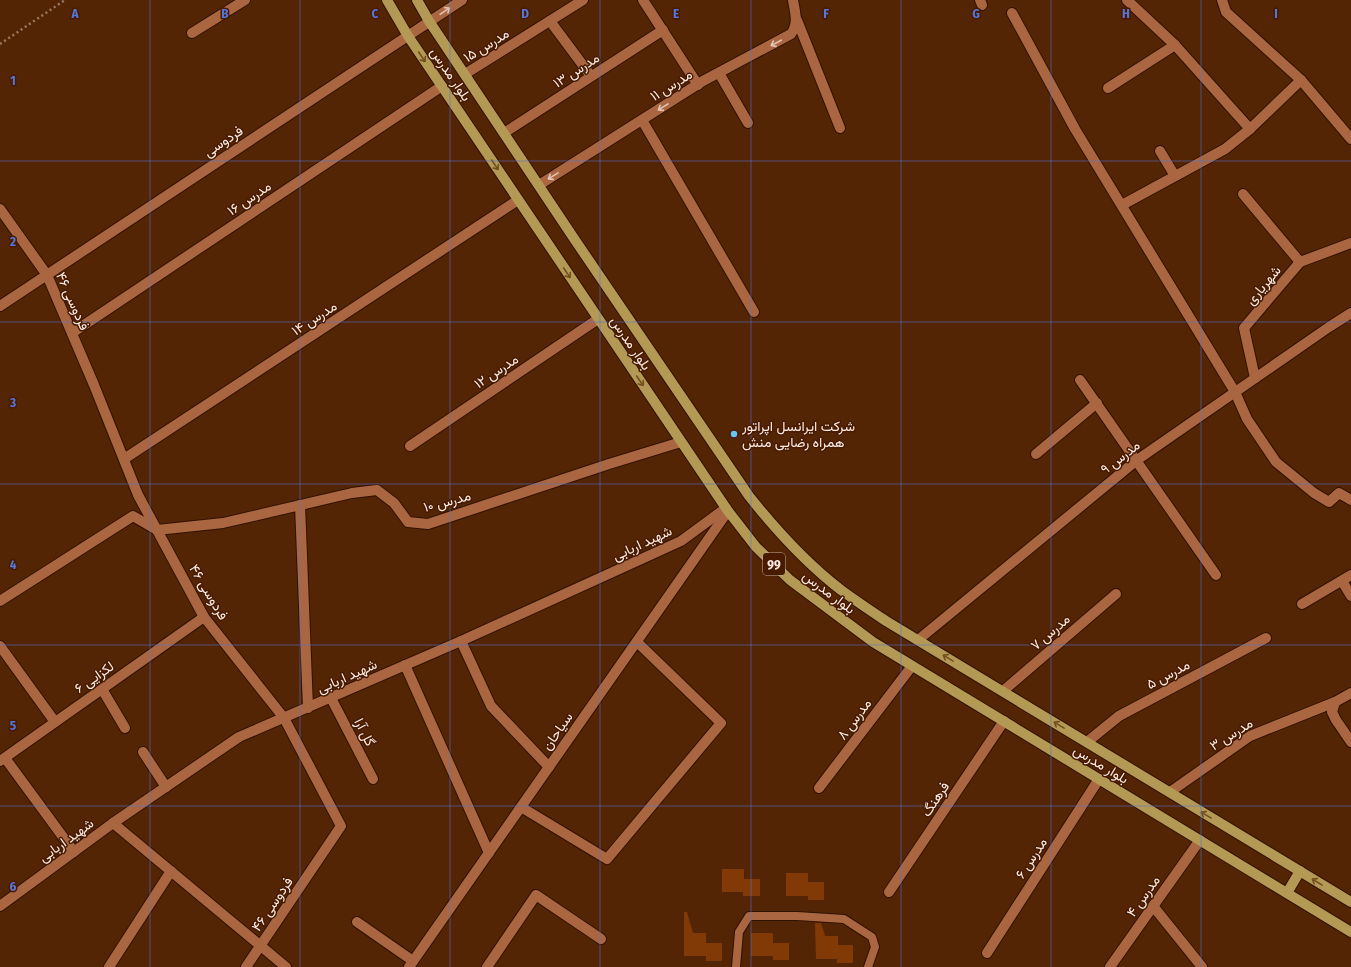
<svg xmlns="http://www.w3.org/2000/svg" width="1351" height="967" viewBox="0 0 1351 967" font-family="'Fira Sans Condensed',Vazirmatn,sans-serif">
<rect width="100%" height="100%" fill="#542505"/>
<g fill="#813a06">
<polygon points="722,869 744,869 744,879 760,879 760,896 743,896 743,892 722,892"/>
<polygon points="786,873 808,873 808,882 824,882 824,900 808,900 808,896 786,896"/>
<polygon points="684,912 687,912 693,933 706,933 706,943 722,943 722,961 706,961 706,956 684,956"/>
<polygon points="815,923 821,923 825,936 838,936 838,945 853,945 853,963 837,963 837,959 816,959"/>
<polygon points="751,933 773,933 773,943 789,943 789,960 773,960 773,956 751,956"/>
</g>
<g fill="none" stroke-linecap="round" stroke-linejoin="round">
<g stroke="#311100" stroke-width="10">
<polyline id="lane" points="736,967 739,932 749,916 797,916 844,919 872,937 875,947 868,967"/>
</g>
<g stroke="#311100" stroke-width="12">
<g id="street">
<polyline points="643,0 698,85"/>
<polyline points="980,0 982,5"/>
<polyline points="1127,0 1175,45 1250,129"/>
<polyline points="1222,0 1226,12 1301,80 1351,139"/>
<polyline points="1012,13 1075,129 1235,392 1247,419 1276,462 1314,493 1329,502 1339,493 1351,500"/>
<polyline points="797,20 840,128"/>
<polyline points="550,21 591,76"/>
<polyline points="192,33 245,0"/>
<polyline points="719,73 748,123"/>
<polyline points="465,74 583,0"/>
<polyline points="1108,88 1175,45"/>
<polyline points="642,120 754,312"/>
<polyline points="504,133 663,30"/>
<polyline points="1160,151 1175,176"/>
<path d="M539 185 703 81 791 34C799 23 795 13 793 0"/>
<polyline points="1243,194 1300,262"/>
<polyline points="1122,205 1225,149 1250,129 1301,80"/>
<polyline points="0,209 47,275 94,385 138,495 204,617 284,718 341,826 246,967"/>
<polyline points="72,333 442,86"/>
<polyline points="1255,378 1244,328 1300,262 1351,243"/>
<polyline points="1080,380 1216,575"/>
<polyline points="410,446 598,319"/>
<polyline points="1036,454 1097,403"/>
<polyline points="124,459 518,200"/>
<polyline points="300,505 308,708"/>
<polyline points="1342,581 1351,596"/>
<polyline points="0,601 133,516 157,530 223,523 352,493 377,490 394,503 408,522 428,524 609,464 681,442"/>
<polyline points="1302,604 1351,575"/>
<polyline points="918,640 1137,460 1329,327 1351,313"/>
<polyline points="461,641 491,706 549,767"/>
<polyline points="0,646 55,722"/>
<polyline points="405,665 489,853"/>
<polyline points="102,689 125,728"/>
<polyline points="1003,691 1116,594"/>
<polyline points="1351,693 1335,702 1332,712 1336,720 1351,742"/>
<polyline points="331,698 373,779"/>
<polyline points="1087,742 1119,716 1266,638"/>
<polyline points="143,752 166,787"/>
<polyline points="5,758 74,852"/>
<polyline points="0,761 204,617"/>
<polyline points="819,788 912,666"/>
<polyline points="1170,792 1250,736 1335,702"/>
<polyline points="521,807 607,859 721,723 637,642"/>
<polyline points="113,823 286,967"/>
<polyline points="889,892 1004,721"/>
<polyline points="1153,906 1202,967"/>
<polyline points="357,922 413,961"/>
<polyline points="987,953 1099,779"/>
<polyline points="109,967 171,871"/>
<polyline points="487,967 536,895 601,939"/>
<polyline points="1110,967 1200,840"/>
</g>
</g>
<g stroke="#311100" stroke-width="12">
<g id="secondary">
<polyline points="0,306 462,0"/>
<polyline points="0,906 113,823 239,737 461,641 681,541 726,508"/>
<polyline points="409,967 728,511"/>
</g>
</g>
<g stroke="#311100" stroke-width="12">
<g id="primary">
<polyline points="387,0 408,36 728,511 756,547 790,580 873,642 1351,932"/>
<path d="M417 0 429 21 575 240 749 496C776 530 806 563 841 590 856 601 871 611 886 621L1351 902"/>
<polyline points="1287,893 1300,871"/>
</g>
</g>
<polyline stroke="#9a7862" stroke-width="2.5" stroke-dasharray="2 3" stroke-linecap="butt" points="0,44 65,0"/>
<use href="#lane" stroke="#a96640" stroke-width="8"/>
<use href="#street" stroke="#a96640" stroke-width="10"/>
<use href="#secondary" stroke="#a96640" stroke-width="10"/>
<use href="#primary" stroke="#b39953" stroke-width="10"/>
</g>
<defs><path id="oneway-shaft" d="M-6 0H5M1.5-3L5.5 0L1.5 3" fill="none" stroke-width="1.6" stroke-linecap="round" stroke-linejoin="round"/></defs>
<g stroke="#e3c4b3">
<use href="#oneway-shaft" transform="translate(445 11) rotate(-34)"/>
<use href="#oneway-shaft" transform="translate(776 43) rotate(152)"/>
<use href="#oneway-shaft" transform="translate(663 107) rotate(148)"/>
<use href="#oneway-shaft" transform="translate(553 176) rotate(148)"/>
</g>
<g stroke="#734d21">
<use href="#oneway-shaft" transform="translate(422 57) rotate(56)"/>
<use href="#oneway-shaft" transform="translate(495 165) rotate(56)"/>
<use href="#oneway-shaft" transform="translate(567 273) rotate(56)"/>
<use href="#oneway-shaft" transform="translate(640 381) rotate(56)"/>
<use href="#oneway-shaft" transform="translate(948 658) rotate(-149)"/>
<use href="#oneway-shaft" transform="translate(1059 725) rotate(-149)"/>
<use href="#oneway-shaft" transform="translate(1206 815) rotate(-149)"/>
<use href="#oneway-shaft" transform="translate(1317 882) rotate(-149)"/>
</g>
<path fill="none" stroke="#5576db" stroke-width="1" stroke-opacity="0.55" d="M150 0V967M300 0V967M450 0V967M600 0V967M751 0V967M901 0V967M1051 0V967M1201 0V967M0 161H1351M0 322H1351M0 484H1351M0 645H1351M0 806H1351"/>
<circle fill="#65c5ef" stroke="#481a00" stroke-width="1.5" cx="734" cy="434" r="4"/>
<g text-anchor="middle" stroke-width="3" stroke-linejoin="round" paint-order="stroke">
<rect fill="#481a00" stroke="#c6ada0" stroke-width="1" x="763" y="553" width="22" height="22" rx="3"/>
<g font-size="13" font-weight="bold" fill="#fcece4">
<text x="774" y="569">99</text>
</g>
<g font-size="14" fill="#fcece4" stroke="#481a00">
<text transform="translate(486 45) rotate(-32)" y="5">مدرس ۱۵</text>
<text transform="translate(576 70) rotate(-33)" y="5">مدرس ۱۳</text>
<text transform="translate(451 74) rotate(56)" y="5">بلوار مدرس</text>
<text transform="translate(671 85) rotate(-32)" y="5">مدرس ۱۱</text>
<text transform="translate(223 141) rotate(-34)" y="5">فردوسی</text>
<text transform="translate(249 198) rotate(-34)" y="5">مدرس ۱۶</text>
<text transform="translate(1263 285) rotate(-50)" y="5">شهریاری</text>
<text transform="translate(73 301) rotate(66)" y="5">فردوسی ۴۶</text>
<text transform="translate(314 318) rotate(-33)" y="5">مدرس ۱۴</text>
<text transform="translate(631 343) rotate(56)" y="5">بلوار مدرس</text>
<text transform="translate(496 371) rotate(-34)" y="5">مدرس ۱۲</text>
<text transform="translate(1120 457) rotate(-38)" y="5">مدرس ۹</text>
<text transform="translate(447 501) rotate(-15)" y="5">مدرس ۱۰</text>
<text transform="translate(642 543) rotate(-25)" y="5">شهید اربابی</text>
<text transform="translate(209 592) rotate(59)" y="5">فردوسی ۴۶</text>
<text transform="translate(829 592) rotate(37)" y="5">بلوار مدرس</text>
<text transform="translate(1050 632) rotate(-41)" y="5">مدرس ۷</text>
<text transform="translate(1168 674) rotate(-28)" y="5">مدرس ۵</text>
<text transform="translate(347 676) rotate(-24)" y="5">شهید اربابی</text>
<text transform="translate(94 677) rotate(-35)" y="5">لکزایی ۶</text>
<text transform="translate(854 719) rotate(-53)" y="5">مدرس ۸</text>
<text transform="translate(557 731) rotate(-55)" y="5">سیاحان</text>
<text transform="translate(365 732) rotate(63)" y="5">گل آرا</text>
<text transform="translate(1231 734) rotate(-32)" y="5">مدرس ۳</text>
<text transform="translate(1101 764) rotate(31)" y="5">بلوار مدرس</text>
<text transform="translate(935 799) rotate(-56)" y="5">فرهنگ</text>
<text transform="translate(66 840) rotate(-36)" y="5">شهید اربابی</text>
<text transform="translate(1031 858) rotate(-57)" y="5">مدرس ۶</text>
<text transform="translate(1143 896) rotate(-55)" y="5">مدرس ۴</text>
<text transform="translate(272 904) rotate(-56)" y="5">فردوسی ۴۶</text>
</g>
<g font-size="14" fill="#fcece4" stroke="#481a00" text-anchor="start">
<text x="742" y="431">شرکت ایرانسل اپراتور<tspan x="742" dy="16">همراه رضایی منش</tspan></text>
</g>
</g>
<g font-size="13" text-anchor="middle" font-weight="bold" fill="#5576db" stroke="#481a00" stroke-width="3" stroke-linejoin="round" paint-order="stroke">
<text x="75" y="18">A</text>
<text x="225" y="18">B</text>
<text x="375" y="18">C</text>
<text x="525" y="18">D</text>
<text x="676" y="18">E</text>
<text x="826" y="18">F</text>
<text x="976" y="18">G</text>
<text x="1126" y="18">H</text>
<text x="1276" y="18">I</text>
<text x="13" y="85">1</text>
<text x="13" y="246">2</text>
<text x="13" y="407">3</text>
<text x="13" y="569">4</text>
<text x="13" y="730">5</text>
<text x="13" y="891">6</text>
</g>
</svg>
